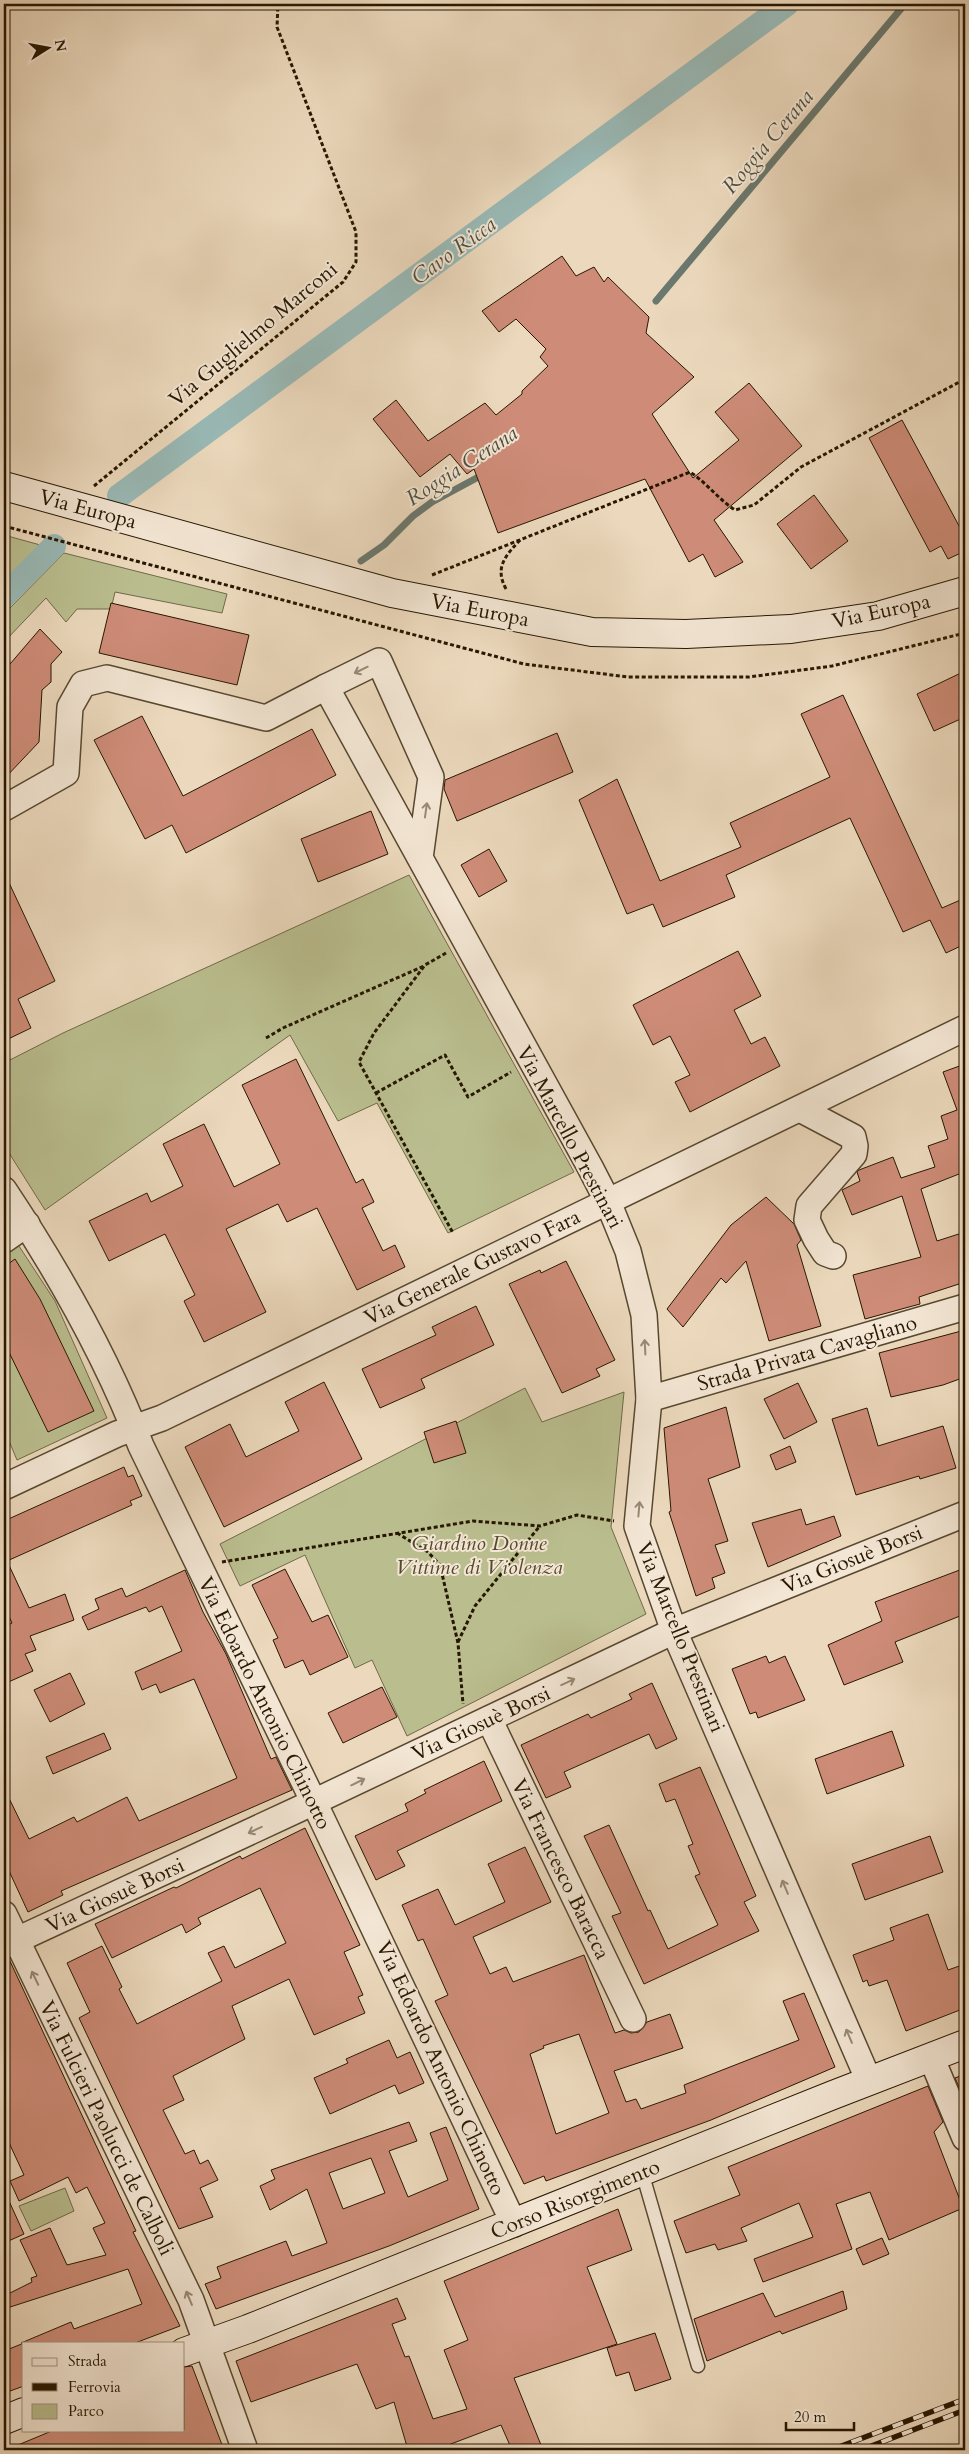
<svg xmlns="http://www.w3.org/2000/svg" width="969" height="2454" viewBox="0 0 969 2454" font-family="Cardo,serif">
<rect width="100%" height="100%" fill="#ecd9bd"/>
<filter id="stains"><feTurbulence type="fractalNoise" baseFrequency=".004" numOctaves="4"/><feColorMatrix values="0 0 0 0 .2 0 0 0 0 .09 0 0 0 0 .02 0 0 0 .5 -.17"/></filter>
<radialGradient id="worn" r=".72"><stop offset=".6" stop-color="#630" stop-opacity="0"/><stop offset="1" stop-color="#630" stop-opacity=".3"/></radialGradient>
<g fill="#babe8f" stroke="#706a48">
<polygon points="4,535 44,546 4,584"/>
<polygon points="64,553 227,594 222,613 115,592 111,609 77,609 66,622 46,598 4,642 4,614"/>
<polygon points="409,875 574,1172 448,1233 377,1103 338,1121 290,1035 45,1210 4,1145 4,1063 63,1033"/>
<polygon points="15,1240 55,1301 107,1418 17,1460 4,1429 4,1248"/>
<polygon points="525,1388 542,1422 624,1392 611,1527 646,1614 407,1736 372,1660 355,1668 305,1555 240,1586 220,1544"/>
<polygon points="65,2188 74,2211 31,2231 19,2206"/>
</g>
<g fill="none" stroke-linecap="round" stroke-linejoin="round">
<g stroke="#6b786e" stroke-width="7">
<polyline points="656,301 905,4"/>
<polyline points="361,561 384,545 413,516 432,502 484,474"/>
</g>
<g stroke="#99b9b6" stroke-width="24">
<polyline points="119,496 787,4"/>
<polyline points="4,596 54,546"/>
</g>
</g>
<g fill="#ce8c78" stroke="#271701" fill-rule="evenodd">
<polygon points="562,256 576,276 594,267 604,282 608,277 649,317 646,333 694,377 652,414 693,478 739,440 715,412 749,383 802,446 714,520 743,562 715,577 703,554 689,562 645,479 498,533 474,469 467,474 450,454 420,477 373,419 396,400 428,441 485,403 496,415 522,394 522,391 548,366 540,357 546,349 516,319 499,332 482,311"/>
<polygon points="902,420 965,537 965,551 948,559 941,546 930,552 869,438"/>
<polygon points="814,495 848,541 811,569 777,524"/>
<polygon points="111,603 249,635 237,685 99,653"/>
<polygon points="40,629 62,652 51,664 51,682 42,690 39,742 4,779 4,664 10,664"/>
<polygon points="965,671 965,717 934,731 917,694"/>
<polygon points="843,695 942,908 965,898 965,944 946,953 930,920 903,932 850,818 726,875 735,897 663,927 653,904 627,914 579,800 617,779 660,881 741,847 730,823 830,777 801,714"/>
<polygon points="142,716 183,796 312,729 336,775 186,853 172,825 145,839 94,740"/>
<polygon points="557,733 573,772 457,821 444,789 445,780"/>
<polygon points="371,811 388,854 318,882 301,839"/>
<polygon points="489,849 507,881 479,897 461,865"/>
<polygon points="4,872 55,981 18,999 31,1028 4,1041"/>
<polygon points="738,951 761,996 734,1010 751,1044 765,1037 780,1066 690,1112 675,1082 690,1075 670,1036 653,1045 633,1005"/>
<polygon points="296,1059 356,1183 363,1179 374,1202 362,1208 383,1251 395,1245 405,1267 357,1290 317,1208 287,1222 278,1204 226,1229 266,1312 204,1342 184,1301 195,1295 165,1234 109,1261 89,1221 147,1193 151,1202 183,1186 163,1144 204,1124 234,1187 280,1164 242,1085"/>
<polygon points="965,1064 965,1179 962,1180 959,1174 921,1189 937,1241 965,1232 965,1282 919,1297 920,1304 865,1319 853,1275 921,1257 902,1196 852,1215 842,1190 860,1181 857,1172 859,1170 893,1157 901,1178 935,1167 928,1146 948,1139 941,1116 957,1110 943,1072"/>
<polygon points="766,1197 794,1224 801,1240 797,1245 821,1326 769,1341 746,1261 726,1283 721,1278 683,1327 667,1309 731,1225"/>
<polygon points="15,1259 40,1299 94,1411 48,1432 4,1342 4,1267"/>
<polygon points="566,1261 615,1360 596,1369 600,1376 562,1393 509,1284 540,1270 541,1273"/>
<polygon points="476,1306 494,1345 421,1379 425,1388 380,1408 362,1369 436,1335 432,1327"/>
<polygon points="965,1330 965,1377 943,1385 891,1397 879,1353"/>
<polygon points="324,1382 362,1459 224,1527 185,1447 230,1424 246,1457 299,1431 285,1402"/>
<polygon points="798,1383 817,1422 784,1439 764,1399"/>
<polygon points="726,1407 740,1467 708,1479 728,1541 715,1545 725,1573 712,1578 715,1588 696,1596 669,1512 671,1511 664,1428"/>
<polygon points="867,1408 878,1446 943,1426 956,1468 920,1479 919,1476 856,1495 832,1419"/>
<polygon points="456,1421 466,1453 434,1463 424,1432"/>
<polygon points="790,1446 796,1462 776,1470 770,1455"/>
<polygon points="124,1467 128,1477 133,1475 142,1496 130,1501 132,1505 7,1561 29,1608 65,1594 74,1620 30,1636 36,1650 25,1654 33,1671 4,1684 4,1627 12,1623 4,1606 4,1521"/>
<polygon points="801,1509 806,1525 834,1516 841,1536 768,1567 752,1523"/>
<polygon points="965,1568 965,1614 895,1642 903,1662 844,1685 828,1645 882,1621 875,1602"/>
<polygon points="285,1569 312,1622 328,1615 348,1657 310,1675 303,1660 285,1668 273,1640 278,1638 252,1585"/>
<polygon points="185,1570 203,1612 226,1654 271,1759 276,1757 292,1790 61,1891 63,1895 28,1912 4,1860 4,1788 29,1839 74,1817 77,1822 127,1797 139,1821 237,1778 194,1679 160,1693 156,1684 142,1690 135,1672 182,1651 162,1606 149,1612 146,1607 88,1630 82,1617 99,1609 95,1599 122,1588 126,1597"/>
<polygon points="766,1656 769,1663 785,1656 805,1700 758,1718 756,1712 750,1714 732,1669"/>
<polygon points="70,1673 85,1704 50,1722 34,1690"/>
<polygon points="652,1683 677,1739 656,1749 649,1734 564,1772 571,1787 546,1798 521,1745 588,1714 591,1718 632,1699 629,1694"/>
<polygon points="382,1687 397,1717 343,1743 328,1713"/>
<polygon points="892,1731 904,1766 827,1794 815,1759"/>
<polygon points="104,1733 111,1749 53,1774 46,1757"/>
<polygon points="484,1761 502,1801 397,1851 405,1866 376,1880 355,1836 408,1811 405,1804 426,1793 424,1790"/>
<polygon points="700,1767 756,1896 744,1902 759,1931 644,1984 612,1916 621,1913 584,1836 609,1825 648,1911 650,1910 668,1949 718,1925 695,1876 700,1874 688,1846 693,1844 675,1799 666,1802 659,1784"/>
<polygon points="305,1828 360,1945 344,1952 363,1995 358,1997 365,2013 314,2035 289,1979 232,2006 245,2039 173,2076 184,2100 163,2110 185,2154 194,2150 200,2164 208,2160 218,2180 200,2188 213,2217 179,2229 79,2018 90,2012 67,1963 102,1946 122,1987 119,1989 137,2024 222,1981 208,1953 224,1946 235,1968 286,1943 260,1888 198,1918 201,1924 186,1933 182,1924 112,1958 95,1924 174,1887 176,1888 240,1856 242,1859"/>
<polygon points="930,1836 943,1872 865,1900 852,1864"/>
<path d="M525 1847 551 1902 473 1937 490 1974 506 1967 513 1982 584 1955 615 2033 624 2030 631 2033 639 2032 647 2022 670 2014 683 2048 614 2071 626 2102 636 2099 641 2109 686 2093 684 2085 799 2040 783 2001 804 1993 835 2067 711 2120 546 2181 544 2176 524 2184 435 2001 448 1995 423 1939 418 1941 402 1905 438 1889 455 1925 505 1902 488 1864ZM579 2034 609 2113 556 2134 530 2054 544 2048 543 2046Z"/>
<polygon points="928,1914 948,1970 965,1964 965,2008 906,2031 887,1980 869,1986 867,1980 863,1982 853,1955 894,1940 890,1928"/>
<polygon points="9,1959 136,2231 133,2232 180,2326 135,2343 21,2343 71,2322 74,2329 142,2304 128,2269 4,2309 4,2296 32,2282 31,2278 37,2276 20,2240 50,2228 67,2265 106,2255 93,2228 105,2223 87,2187 76,2193 68,2177 19,2201 10,2181 24,2175 4,2132 4,1960"/>
<polygon points="389,2040 397,2058 410,2052 424,2083 399,2094 395,2085 330,2114 314,2078 348,2063 346,2059"/>
<polygon points="965,2074 965,2101 955,2078"/>
<polygon points="928,2086 943,2122 934,2132 963,2208 889,2240 870,2192 836,2204 852,2249 763,2282 754,2259 813,2237 799,2203 741,2228 747,2241 718,2250 715,2244 686,2253 674,2221 740,2195 728,2167"/>
<path d="M409 2122 417 2141 389 2151 408 2197 448 2180 430 2133 446 2127 479 2209 389 2246 216 2309 205 2284 221 2278 217 2267 286 2241 292 2256 327 2243 307 2189 270 2210 260 2186 275 2179 271 2170ZM371 2158 385 2193 343 2209 329 2173Z"/>
<polygon points="4,2190 24,2234 4,2243"/>
<polygon points="618,2209 632,2250 587,2267 617,2344 514,2378 543,2450 512,2450 501,2425 435,2450 408,2450 394,2402 376,2409 357,2364 251,2402 236,2361 397,2298 406,2319 392,2324 405,2357 409,2356 433,2419 467,2409 444,2350 468,2340 444,2281"/>
<polygon points="882,2238 889,2254 863,2265 856,2249"/>
<polygon points="843,2291 847,2309 782,2334 780,2331 707,2361 694,2319 763,2293 775,2317"/>
<polygon points="655,2333 671,2379 635,2391 629,2372 616,2376 607,2348"/>
<polygon points="24,2343 24,2386 10,2391 4,2376 4,2351"/>
<polygon points="192,2366 224,2450 6,2450 54,2430 184,2430 184,2367"/>
</g>
<g fill="none" stroke-linecap="round" stroke-linejoin="round">
<g stroke="#584830" stroke-width="15">
<polyline id="lane" points="642,2172 698,2366"/>
</g>
<g stroke="#584830" stroke-width="28">
<g id="street">
<polyline points="4,808 66,773 70,707 83,684 107,678 266,718 326,687"/>
<polyline points="420,858 431,777 379,661 326,687 590,1167 608,1202 628,1251 644,1315 649,1399 637,1526 674,1631 869,2081"/>
<polyline points="800,1109 853,1137 855,1146 854,1154 809,1206 807,1220 816,1239 825,1253 833,1256"/>
<path d="M4 1190C58 1271 106 1355 141 1446L322 1819 514 2224"/>
<polyline points="4,1240 27,1224"/>
<polyline points="649,1399 965,1307"/>
<polyline points="4,1487 117,1434 162,1418 965,1028"/>
<polyline points="489,1719 633,2019"/>
<polyline points="4,1914 191,2300 245,2450"/>
<polyline points="4,1946 299,1809 674,1631 965,1514"/>
<polyline points="931,2057 965,2138"/>
</g>
</g>
<g stroke="#271701" stroke-width="30">
<g id="secondary">
<polyline points="4,486 392,593 592,632 686,634 791,629 878,616 965,591"/>
<polyline points="184,2352 248,2329 833,2095 965,2044"/>
<polyline points="4,2420 24,2412"/>
</g>
</g>
<g stroke="#271701" stroke-width="3" stroke-dasharray="4 2.5" stroke-linecap="butt">
<polyline points="94,486 343,282 356,262 356,232 277,27 278,4"/>
<polyline points="4,526 524,664 628,677 749,677 832,666 965,633"/>
<path d="M432 575 690 472C707 483 718 499 735 510L754 505 801 467 965 379"/>
<path d="M506 589C494 567 506 555 521 539"/>
<polyline points="446,953 425,965 374,1033 359,1062 453,1233"/>
<polyline points="266,1038 283,1028 424,966"/>
<polyline points="376,1093 445,1055 468,1097 511,1072"/>
<polyline points="397,1533 428,1552 440,1565 458,1643 463,1704"/>
<polyline points="222,1562 473,1521 540,1526 577,1515 614,1521"/>
<polyline points="458,1642 475,1606 539,1527"/>
</g>
<use href="#lane" stroke="#f3e6d4" stroke-width="12"/>
<use href="#street" stroke="#f3e6d4" stroke-width="25"/>
<use href="#secondary" stroke="#f3e6d4" stroke-width="28"/>
<g stroke="#271701" stroke-width="5.5">
<g id="rail">
<polyline points="831,2450 965,2399"/>
<polyline points="861,2450 965,2410"/>
</g>
</g>
<use href="#rail" stroke="#f3e6d4" stroke-width="4" stroke-dasharray="11" stroke-linecap="butt"/>
</g>
<defs><path id="oneway-shaft" d="M-6 0H5M1.5-3L5.5 0L1.5 3" fill="none" stroke-width="1.6" stroke-linecap="round" stroke-linejoin="round" transform="scale(1.25)"/></defs>
<g stroke="#978975">
<use href="#oneway-shaft" transform="translate(361 670) rotate(154)"/>
<use href="#oneway-shaft" transform="translate(426 810) rotate(-82)"/>
<use href="#oneway-shaft" transform="translate(645 1347) rotate(-93)"/>
<use href="#oneway-shaft" transform="translate(639 1509) rotate(-85)"/>
<use href="#oneway-shaft" transform="translate(568 1682) rotate(-25)"/>
<use href="#oneway-shaft" transform="translate(358 1782) rotate(-26)"/>
<use href="#oneway-shaft" transform="translate(255 1830) rotate(155)"/>
<use href="#oneway-shaft" transform="translate(785 1887) rotate(-113)"/>
<use href="#oneway-shaft" transform="translate(35 1978) rotate(-116)"/>
<use href="#oneway-shaft" transform="translate(849 2036) rotate(-113)"/>
<use href="#oneway-shaft" transform="translate(189 2298) rotate(-113)"/>
</g>
<g text-anchor="middle" stroke-width="4" stroke-linejoin="round" paint-order="stroke">
<g font-size="21" fill="#271701" stroke="#f3e6d4">
<text transform="translate(253 334) rotate(-40)" y="7">Via Guglielmo Marconi</text>
<text transform="translate(88 509) rotate(15)" y="7">Via Europa</text>
<text transform="translate(480 610) rotate(11)" y="7">Via Europa</text>
<text transform="translate(881 611) rotate(-12)" y="7">Via Europa</text>
<text transform="translate(570 1137) rotate(62)" y="7">Via Marcello Prestinari</text>
<text transform="translate(472 1267) rotate(-26)" y="7">Via Generale Gustavo Fara</text>
<text transform="translate(807 1353) rotate(-16)" y="7">Strada Privata Cavagliano</text>
<text transform="translate(852 1559) rotate(-22)" y="7">Via Giosuè Borsi</text>
<text transform="translate(681 1637) rotate(68)" y="7">Via Marcello Prestinari</text>
<text transform="translate(265 1703) rotate(64)" y="7">Via Edoardo Antonio Chinotto</text>
<text transform="translate(481 1723) rotate(-25)" y="7">Via Giosuè Borsi</text>
<text transform="translate(561 1869) rotate(64)" y="7">Via Francesco Baracca</text>
<text transform="translate(115 1895) rotate(-25)" y="7">Via Giosuè Borsi</text>
<text transform="translate(441 2068) rotate(65)" y="7">Via Edoardo Antonio Chinotto</text>
<text transform="translate(107 2128) rotate(64)" y="7">Via Fulcieri Paolucci de Calboli</text>
<text transform="translate(575 2199) rotate(-22)" y="7">Corso Risorgimento</text>
</g>
<g font-size="21" font-style="italic" fill="#53492c" stroke="#f3e6d4">
<text x="479" y="1550">Giardino Donne<tspan x="479" dy="24">Vittime di Violenza</tspan></text>
</g>
<g font-size="22" font-style="italic" fill="#4f5040" stroke="#f3e6d4">
<text transform="translate(767 141) rotate(-50)" y="8">Roggia Cerana</text>
<text transform="translate(453 250) rotate(-36)" y="8">Cavo Ricca</text>
<text transform="translate(461 465) rotate(-33)" y="8">Roggia Cerana</text>
</g>
</g>
<rect width="969" height="2454" fill="none" stroke="#ecd9bd" stroke-width="20"/>
<rect x="5" y="5" width="959" height="2444" fill="none" stroke="#271701" stroke-width="2.5"/>
<rect x="10" y="10" width="949" height="2434" fill="none" stroke="#271701"/>
<rect x="22" y="2342" width="162" height="90" fill="#f3e6d4" stroke="#a19380"/>
<rect x="32" y="2358" width="25" height="8" fill="#f3e6d4" stroke="#a19380"/>
<text x="68" y="2366" font-size="15" fill="#271701">Strada</text>
<rect x="32" y="2383" width="25" height="8" fill="#271701" stroke="#a19380"/>
<text x="68" y="2392" font-size="15" fill="#271701">Ferrovia</text>
<rect x="32" y="2404" width="25" height="15" fill="#babe8f" stroke="#a19380"/>
<text x="68" y="2416" font-size="15" fill="#271701">Parco</text>
<g transform="translate(48 48) rotate(79)" stroke="#f3e6d4" stroke-width="4" paint-order="stroke">
<path d="M0-4L9 19L0 12L-9 19Z" fill="#271701"/>
<text y="-8" font-size="14" font-weight="bold" text-anchor="middle" fill="#271701">N</text>
</g>
<path d="M786 2422v8h68v-8" fill="none" stroke="#271701" stroke-width="2.5"/>
<text x="794" y="2422" font-size="15" fill="#271701" stroke="#f3e6d4" stroke-width="4" paint-order="stroke">20 m</text>
<rect width="100%" height="100%" filter="url(#stains)"/>
<rect width="100%" height="100%" fill="url(#worn)"/>
</svg>
